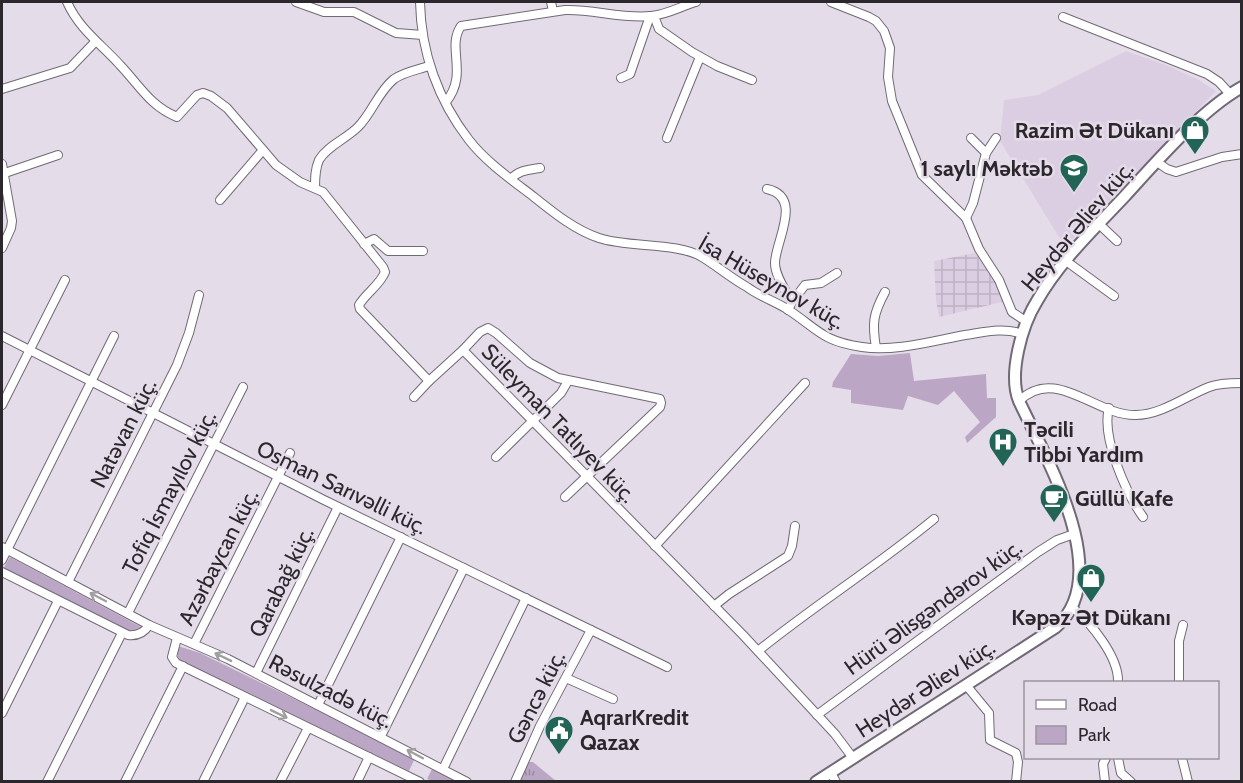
<svg xmlns="http://www.w3.org/2000/svg" width="1243" height="783" viewBox="0 0 1243 783" font-family="Cabin,sans-serif">
<defs>
<pattern id="industrial-grid" width="8" height="8" patternUnits="userSpaceOnUse" patternTransform="scale(1.5)"><rect width="8" height="8" fill="#dccee2"/><path d="M0 4h8M4 0v8" fill="none" stroke="#bdb1c2"/></pattern>
<pattern id="grass-tufts" width="24" height="20" patternUnits="userSpaceOnUse" patternTransform="scale(1.5)"><rect width="24" height="20" fill="#bba7c5"/><path d="M3 7l-1-3M5 7V3M7 7l1-3M15 17l-1-3M17 17v-4M19 17l1-3" fill="none" stroke="#9888a0"/></pattern>
</defs>
<rect width="100%" height="100%" fill="#e5dce9"/>
<polygon fill="#dccee2" points="1126,51 1166,65 1199,80 1216,91 1065,247 1000,141 1004,100 1038,95"/>
<polygon fill="url(#industrial-grid)" points="975,253 997,284 1002,302 939,317 936,301 934,261"/>
<polygon fill="url(#grass-tufts)" points="527,762 533,762 556,781 519,782"/>
<g fill="#bba7c5">
<polygon points="910,353 914,381 986,374 987,398 996,398 996,417 967,443 965,437 980,422 954,391 938,405 908,396 903,410 851,403 851,390 832,387 833,382 851,354 878,356"/>
<polygon points="10,557 141,627 130,631 123,630 3,569"/>
<polygon points="178,646 200,653 415,758 409,771 182,662 178,657"/>
<polygon points="433,767 459,781 433,781 427,779"/>
</g>
<g fill="none" stroke-linecap="round" stroke-linejoin="round">
<g stroke="#716975" stroke-width="10">
<g id="street">
<path d="M67 2C79 29 101 44 120 65 140 86 150 106 177 117L197 95 203 93 211 96 227 108 276 165 300 182 323 192 383 267 385 272C380 285 366 293 359 305L360 309 429 381 463 350 743 635 835 734 853 758"/>
<polyline points="296,2 324,12 354,12 396,33 423,35"/>
<path d="M420 2C421 52 438 100 469 140 486 162 512 180 534 197 554 213 575 230 599 238 629 248 677 242 702 257 717 266 731 278 747 287 759 296 774 301 787 309 818 329 821 341 862 347 895 352 932 341 965 335 985 332 1003 327 1023 334"/>
<polyline points="551,2 553,11"/>
<polyline points="831,2 869,17 876,21 884,31 890,48 888,77 892,101 922,175 966,218 979,249 999,280 1012,312 1027,322"/>
<polyline points="654,16 659,29 692,52 717,66 752,80"/>
<polyline points="1063,17 1207,74 1219,82 1230,94"/>
<polyline points="621,78 630,74 650,16"/>
<polyline points="2,89 70,68 95,42"/>
<path d="M446 102C469 73 446 48 461 26L565 10C593 9 622 19 651 16 666 15 682 6 696 2"/>
<polyline points="667,138 700,57"/>
<polyline points="971,138 986,153"/>
<polyline points="1157,162 1167,169 1176,172 1222,157 1242,154"/>
<polyline points="2,164 12,221 11,228 2,248"/>
<polyline points="2,174 58,155"/>
<path d="M511 179C519 170 528 170 540 168"/>
<path d="M315 188C315 178 315 169 319 160 327 146 346 139 358 127 372 113 378 92 394 79 404 72 417 70 429 66"/>
<path d="M767 189C804 197 775 242 775 263 775 276 786 291 792 302L788 310"/>
<polyline points="220,200 263,150"/>
<polyline points="966,218 973,203 986,153 996,138"/>
<polyline points="1099,224 1117,241"/>
<polyline points="364,244 374,239 388,251 423,251"/>
<polyline points="1066,261 1114,296"/>
<polyline points="792,302 805,285 821,283 837,273"/>
<polyline points="2,336 322,499 667,667"/>
<path d="M876 348C872 323 873 314 885 292"/>
<polyline points="463,350 480,332 488,328 496,333 530,363 558,378 660,399 661,403 660,407 565,497"/>
<polyline points="414,397 429,381"/>
<path d="M1019 401C1056 365 1095 416 1136 415 1161 415 1186 396 1209 387 1219 383 1231 383 1242 383"/>
<polyline points="2,405 65,280"/>
<path d="M1109 408C1101 437 1126 493 1143 517"/>
<polyline points="496,457 561,393 568,381"/>
<polyline points="655,546 805,383"/>
<polyline points="2,547 149,625 228,659 467,782"/>
<polyline points="2,560 114,336"/>
<path d="M2 572 128 635C137 636 144 633 149 625"/>
<polyline points="68,582 177,365 189,333 199,295"/>
<polyline points="714,606 729,594 788,556 792,546 795,526"/>
<path d="M1072 607C1091 623 1119 657 1118 682"/>
<polyline points="128,613 243,387"/>
<polyline points="177,638 172,657 176,663 420,782"/>
<polyline points="194,644 290,453"/>
<path d="M758 651C815 605 877 566 934 519"/>
<polyline points="256,673 338,507"/>
<polyline points="566,678 613,699"/>
<polyline points="1179,682 1179,641 1183,625"/>
<polyline points="966,685 989,713 990,740 1016,753 1018,762 1016,782"/>
<polyline points="318,705 401,537"/>
<polyline points="2,713 58,601"/>
<polyline points="817,715 1038,552 1057,540 1074,534"/>
<polyline points="381,736 464,568"/>
<polyline points="1118,758 1121,773 1131,782"/>
<polyline points="1182,758 1188,782"/>
<polyline points="443,769 526,598"/>
<polyline points="831,773 836,782"/>
<polyline points="47,782 122,633"/>
<polyline points="125,782 183,666"/>
<polyline points="203,782 245,697"/>
<polyline points="280,782 308,728"/>
<polyline points="357,782 369,757"/>
<polyline points="515,782 540,726 591,630"/>
<polyline points="1105,782 1103,764 1106,758"/>
</g>
</g>
<g stroke="#716975" stroke-width="14">
<path id="secondary" d="M816 782 1056 627C1116 575 1045 457 1019 401 1008 374 1022 325 1037 301 1059 262 1094 229 1125 196 1157 161 1201 110 1242 87"/>
</g>
<use href="#street" stroke="#fff" stroke-width="8"/>
<use href="#secondary" stroke="#fff" stroke-width="10"/>
</g>
<defs><path id="oneway-shaft" d="M-6 0H5M1.5-3L5.5 0L1.5 3" fill="none" stroke-width="1.6" stroke-linecap="round" stroke-linejoin="round" transform="scale(1.5)"/></defs>
<g stroke="#a09ea0">
<use href="#oneway-shaft" transform="translate(98 597) rotate(-152)"/>
<use href="#oneway-shaft" transform="translate(223 657) rotate(-154)"/>
<use href="#oneway-shaft" transform="translate(279 714) rotate(26)"/>
<use href="#oneway-shaft" transform="translate(415 754) rotate(-152)"/>
</g>
<defs>
<g id="shop-pin" transform="scale(1.5)"><path d="M0 17L-7.5 6A9.5 9.5 0 1 1 7.5 6Z" fill="#226556" stroke="#e5dce9"/><path d="M-5-2.5h2.3a2.7 3.5 0 0 1 5.4 0H5L5.5 6h-11ZM-1.5-2.5h3a1.5 2.3 0 0 0-3 0Z" fill="#fff"/></g>
<g id="school-pin" transform="scale(1.5)"><path d="M0 17L-7.5 6A9.5 9.5 0 1 1 7.5 6Z" fill="#226556" stroke="#e5dce9"/><path d="M0-5L7-2L0 1L-7-2ZM-4 1L0 2.5L4 1V4Q0 6-4 4Z" fill="#fff"/></g>
<g id="hospital-pin" transform="scale(1.5)"><path d="M0 17L-7.5 6A9.5 9.5 0 1 1 7.5 6Z" fill="#226556" stroke="#e5dce9"/><path d="M-5-5h3v3.5h4V-5h3V5h-3V1.5h-4V5h-3Z" fill="#fff"/></g>
<g id="cafe-pin" transform="scale(1.5)"><path d="M0 17L-7.5 6A9.5 9.5 0 1 1 7.5 6Z" fill="#226556" stroke="#e5dce9"/><path d="M-5.5-4.5H6V0H3Q3 3.5 0 3.5H-2.5Q-5.5 3.5-5.5 0ZM3-3.2v2h1.7v-2ZM-6 4.5H4V6H-6Z" fill="#fff"/></g>
<g id="civic-pin" transform="scale(1.5)"><path d="M0 17L-7.5 6A9.5 9.5 0 1 1 7.5 6Z" fill="#226556" stroke="#e5dce9"/><path d="M-.6-6.5H3V-4.5H.6V-3L4-1V1h2V6H-6V1h2V-1L-.6-3ZM-1.2 2.5V6h2.4V2.5Z" fill="#fff"/></g>
</defs>
<g fill-rule="evenodd">
<use href="#shop-pin" x="1195" y="130"/>
<use href="#school-pin" x="1074" y="168"/>
<use href="#hospital-pin" x="1003" y="442"/>
<use href="#cafe-pin" x="1054" y="498"/>
<use href="#shop-pin" x="1091" y="578"/>
<use href="#civic-pin" x="559" y="730"/>
</g>
<g text-anchor="middle" stroke-width="5" stroke-linejoin="round" paint-order="stroke">
<g font-size="22" font-weight="bold" fill="#2b272c" stroke="#e5dce9" text-anchor="start">
<text x="1174" y="138" text-anchor="end">Razim Ət Dükanı</text>
<text x="1053" y="176" text-anchor="end">1 saylı Məktəb</text>
<text x="1024" y="437">Təcili<tspan x="1024" dy="25">Tibbi Yardım</tspan></text>
<text x="1075" y="506">Güllü Kafe</text>
<text x="1091" y="625" text-anchor="middle">Kəpəz Ət Dükanı</text>
<text x="580" y="725">AqrarKredit<tspan x="580" dy="25">Qazax</tspan></text>
</g>
<g font-size="22" fill="#2b272c" stroke="#e5dce9">
<text transform="translate(1077 226) rotate(-50)" y="8">Heydər Əliev küç.</text>
<text transform="translate(772 282) rotate(30)" y="8">İsa Hüseynov küç.</text>
<text transform="translate(559 423) rotate(46)" y="8">Süleyman Tatlıyev küç.</text>
<text transform="translate(123 433) rotate(-63)" y="8">Natəvan küç.</text>
<text transform="translate(342 487) rotate(26)" y="8">Osman Sarıvəlli küç.</text>
<text transform="translate(169 492) rotate(-63)" y="8">Tofiq İsmayılov küç.</text>
<text transform="translate(218 557) rotate(-63)" y="8">Azərbaycan küç.</text>
<text transform="translate(281 582) rotate(-64)" y="8">Qarabağ küç.</text>
<text transform="translate(933 607) rotate(-36)" y="8">Hürü Əlisgəndərov küç.</text>
<text transform="translate(925 688) rotate(-33)" y="8">Heydər Əliev küç.</text>
<text transform="translate(331 691) rotate(27)" y="8">Rəsulzadə küç.</text>
<text transform="translate(536 697) rotate(-63)" y="8">Gəncə küç.</text>
</g>
</g>
<rect width="1243" height="783" fill="none" stroke="#2b272c" stroke-width="6"/>
<rect x="1024" y="681" width="195" height="78" fill="#e5dce9" stroke="#9b949d" stroke-width="1.5"/>
<rect x="1036" y="700" width="30" height="9" fill="#ffffff" stroke="#9b949d" stroke-width="1.5"/>
<text x="1078" y="711" font-size="18" fill="#2b272c">Road</text>
<rect x="1036" y="726" width="30" height="18" fill="#bba7c5" stroke="#9b949d" stroke-width="1.5"/>
<text x="1078" y="741" font-size="18" fill="#2b272c">Park</text>
</svg>
